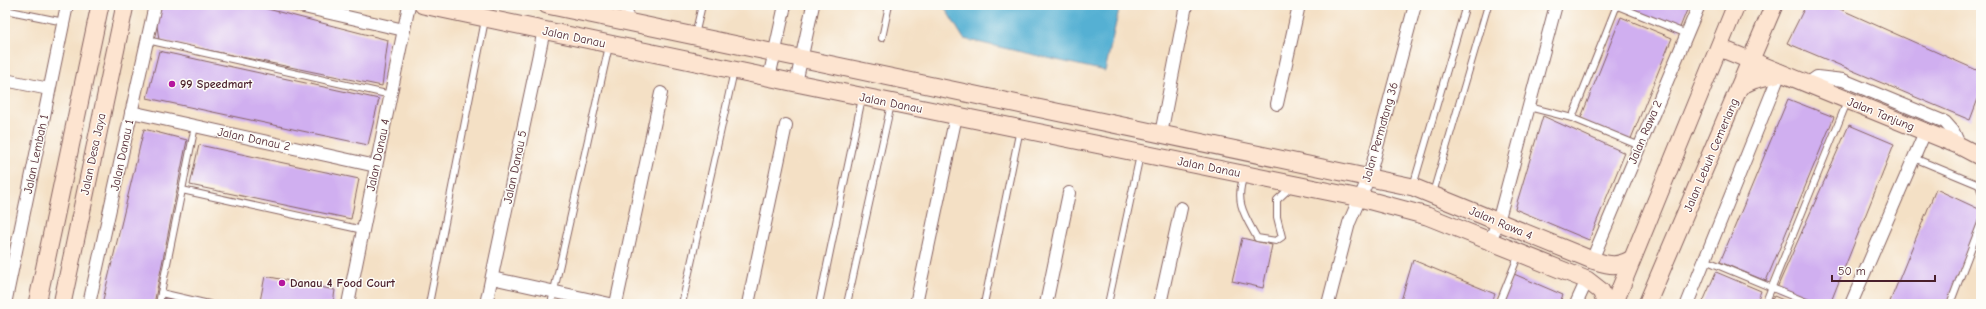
<svg xmlns="http://www.w3.org/2000/svg" width="1986" height="309" viewBox="0 0 1986 309" font-family="'Comic Neue',sans-serif">
<rect width="100%" height="100%" fill="#fdfcf7"/>
<filter id="ink" filterUnits="userSpaceOnUse"><feTurbulence type="fractalNoise" baseFrequency=".025" numOctaves="2"/><feDisplacementMap in="SourceGraphic" scale="8" xChannelSelector="R" yChannelSelector="G"/><feConvolveMatrix kernelMatrix="1 2 1 2 8 2 1 2 1" color-interpolation-filters="sRGB"/></filter>
<filter id="wash" filterUnits="userSpaceOnUse"><feTurbulence type="fractalNoise" baseFrequency=".012" numOctaves="4" result="noise"/><feDisplacementMap in="SourceGraphic" scale="16" xChannelSelector="R" yChannelSelector="G"/><feGaussianBlur stdDeviation="0.9" result="paint"/><feColorMatrix in="noise" values="0 0 0 0 0 0 0 0 0 0 0 0 0 0 0 0 0 1.4 0 .05"/><feComposite in="paint" operator="in"/></filter>
<g filter="url(#wash)">
<rect width="100%" height="100%" fill="#f4e0c5"/>
<polygon fill="#55b0d3" stroke="#50687f" points="943,5 1120,5 1105,71 964,39"/>
<g id="blocks">
<g fill="#d0aff0">
<polygon points="154,5 252,5 388,40 382,86 159,40"/>
<polygon points="1632,5 1689,5 1679,30 1630,9"/>
<polygon points="1806,5 1831,5 1981,72 1981,91 1970,120 1787,43"/>
<polygon points="1621,17 1672,38 1630,141 1580,120"/>
<polygon points="159,51 379,99 368,145 147,98"/>
<polygon points="1788,99 1834,117 1766,281 1720,262"/>
<polygon points="1543,116 1625,153 1589,240 1515,209"/>
<polygon points="1849,125 1894,144 1830,304 1814,304 1777,288"/>
<polygon points="144,129 187,140 154,304 102,304"/>
<polygon points="199,145 359,179 351,219 190,185"/>
<polygon points="1936,189 1981,210 1981,215 1947,304 1889,304"/>
<polygon points="1242,238 1272,245 1263,288 1232,281"/>
<polygon points="1413,260 1495,294 1491,304 1400,304"/>
<polygon points="1716,272 1761,291 1756,304 1702,304"/>
<polygon points="1514,274 1563,295 1559,304 1501,304"/>
<polygon points="265,276 335,290 333,304 273,304 260,301"/>
<polygon points="1774,296 1793,304 1770,304"/>
<polygon points="161,298 188,303 188,304 160,304"/>
</g>
</g>
</g>
<g filter="url(#ink)">
<use href="#blocks" fill-opacity="0" stroke="#866361" stroke-width="1"/>
<g fill="none" stroke-linecap="round" stroke-linejoin="round">
<g stroke="#866361" stroke-width="8">
<g id="lane">
<polyline points="1615,5 1687,34"/>
<polyline points="1617,5 1572,118 1640,146"/>
<polyline points="5,10 64,22"/>
<polyline points="695,35 702,5"/>
<polyline points="882,38 889,5"/>
<polyline points="147,40 391,95"/>
<polyline points="1529,107 1572,118"/>
<polyline points="1914,158 1979,185 1981,191"/>
<path d="M1244 176C1234 202 1245 216 1257 238L1276 241 1282 237 1277 217V200L1291 187"/>
<polyline points="1413,186 1466,5"/>
<polyline points="182,190 195,126"/>
<polyline points="1433,193 1488,5"/>
<polyline points="1705,260 1811,304"/>
<polyline points="159,304 161,293"/>
<polyline points="209,304 161,293 182,190 363,230"/>
<polyline points="429,304 485,20"/>
<polyline points="551,304 609,46"/>
<polyline points="682,304 734,71"/>
<polyline points="819,304 862,98"/>
<polyline points="847,304 891,104"/>
<polyline points="984,304 1020,129"/>
<polyline points="1108,304 1140,155"/>
<polyline points="1499,304 1519,254"/>
<polyline points="1765,304 1847,102"/>
<polyline points="1950,304 1981,223"/>
</g>
</g>
<g stroke="#866361" stroke-width="14">
<g id="street">
<polyline points="295,5 404,30"/>
<polyline points="625,21 628,5"/>
<polyline points="769,78 785,5"/>
<polyline points="5,80 49,89"/>
<polyline points="796,83 813,5"/>
<polyline points="1807,84 1817,77 1843,80 1945,122 1953,131 1960,146"/>
<polyline points="1277,104 1299,5"/>
<polyline points="131,112 376,166"/>
<polyline points="1161,134 1186,5"/>
<polyline points="1490,241 1498,222 1556,5"/>
<polyline points="1592,260 1699,5"/>
<polyline points="492,278 610,304"/>
<polyline points="5,304 67,5"/>
<polyline points="89,304 155,5"/>
<polyline points="348,304 409,5"/>
<polyline points="486,304 544,30"/>
<polyline points="616,304 661,93"/>
<polyline points="748,304 786,125"/>
<polyline points="916,304 956,116"/>
<polyline points="1046,304 1069,193"/>
<polyline points="1160,304 1181,208"/>
<polyline points="1328,304 1349,223 1369,177 1415,5"/>
<polyline points="1576,304 1587,280"/>
<polyline points="1687,304 1780,73"/>
<polyline points="1851,304 1925,132"/>
</g>
</g>
<g stroke="#866361" stroke-width="19">
<g id="secondary">
<polyline points="423,5 796,83 1360,198 1427,216 1587,280 1601,291 1606,304"/>
<path d="M547 5 1413 187 1592 260C1609 265 1615 268 1632 259"/>
<polyline points="1720,48 1960,146 1981,157"/>
<polyline points="1740,86 1753,80 1780,73"/>
<polyline points="37,304 100,5"/>
<polyline points="62,304 125,5"/>
<polyline points="1614,304 1736,5"/>
<polyline points="1647,304 1774,5"/>
</g>
</g>
<use href="#lane" stroke="#fff" stroke-width="6"/>
<use href="#street" stroke="#fff" stroke-width="12"/>
<use href="#secondary" stroke="#fde4d0" stroke-width="17"/>
</g>
</g>
<g fill="#b5179e" stroke="#fdfcf7" stroke-width="1.5">
<circle cx="172" cy="84" r="4"/>
<circle cx="282" cy="283" r="4"/>
</g>
<g text-anchor="middle" stroke-width="3" stroke-linejoin="round" paint-order="stroke">
<g font-size="12" fill="#4a1f2b" stroke="#fdfcf7">
<text transform="translate(574 37) rotate(12)" y="4">Jalan Danau</text>
<text transform="translate(891 103) rotate(11)" y="4">Jalan Danau</text>
<text transform="translate(1881 114) rotate(22)" y="4">Jalan Tanjung</text>
<text transform="translate(1380 132) rotate(-74)" y="4">Jalan Permatang 36</text>
<text transform="translate(1645 132) rotate(-67)" y="4">Jalan Rawa 2</text>
<text transform="translate(254 139) rotate(12)" y="4">Jalan Danau 2</text>
<text transform="translate(36 154) rotate(-78)" y="4">Jalan Lembah 1</text>
<text transform="translate(93 154) rotate(-78)" y="4">Jalan Desa Jaya</text>
<text transform="translate(122 155) rotate(-78)" y="4">Jalan Danau 1</text>
<text transform="translate(378 155) rotate(-78)" y="4">Jalan Danau 4</text>
<text transform="translate(1711 155) rotate(-67)" y="4">Jalan Lebuh Cemerlang</text>
<text transform="translate(515 167) rotate(-78)" y="4">Jalan Danau 5</text>
<text transform="translate(1209 167) rotate(11)" y="4">Jalan Danau</text>
<text transform="translate(1501 223) rotate(23)" y="4">Jalan Rawa 4</text>
</g>
<g font-size="12" font-weight="bold" fill="#4a1f2b" stroke="#fdfcf7" text-anchor="start">
<text x="180" y="88">99 Speedmart</text>
<text x="290" y="287">Danau 4 Food Court</text>
</g>
</g>
<rect width="1986" height="309" fill="none" stroke="#fdfcf7" stroke-width="20"/>
<path d="M1832 275v6h103v-6" fill="none" stroke="#4a1f2b" stroke-width="2"/>
<text x="1838" y="275" font-size="12" fill="#4a1f2b" stroke="#fdfcf7" stroke-width="3" paint-order="stroke">50 m</text>
</svg>
